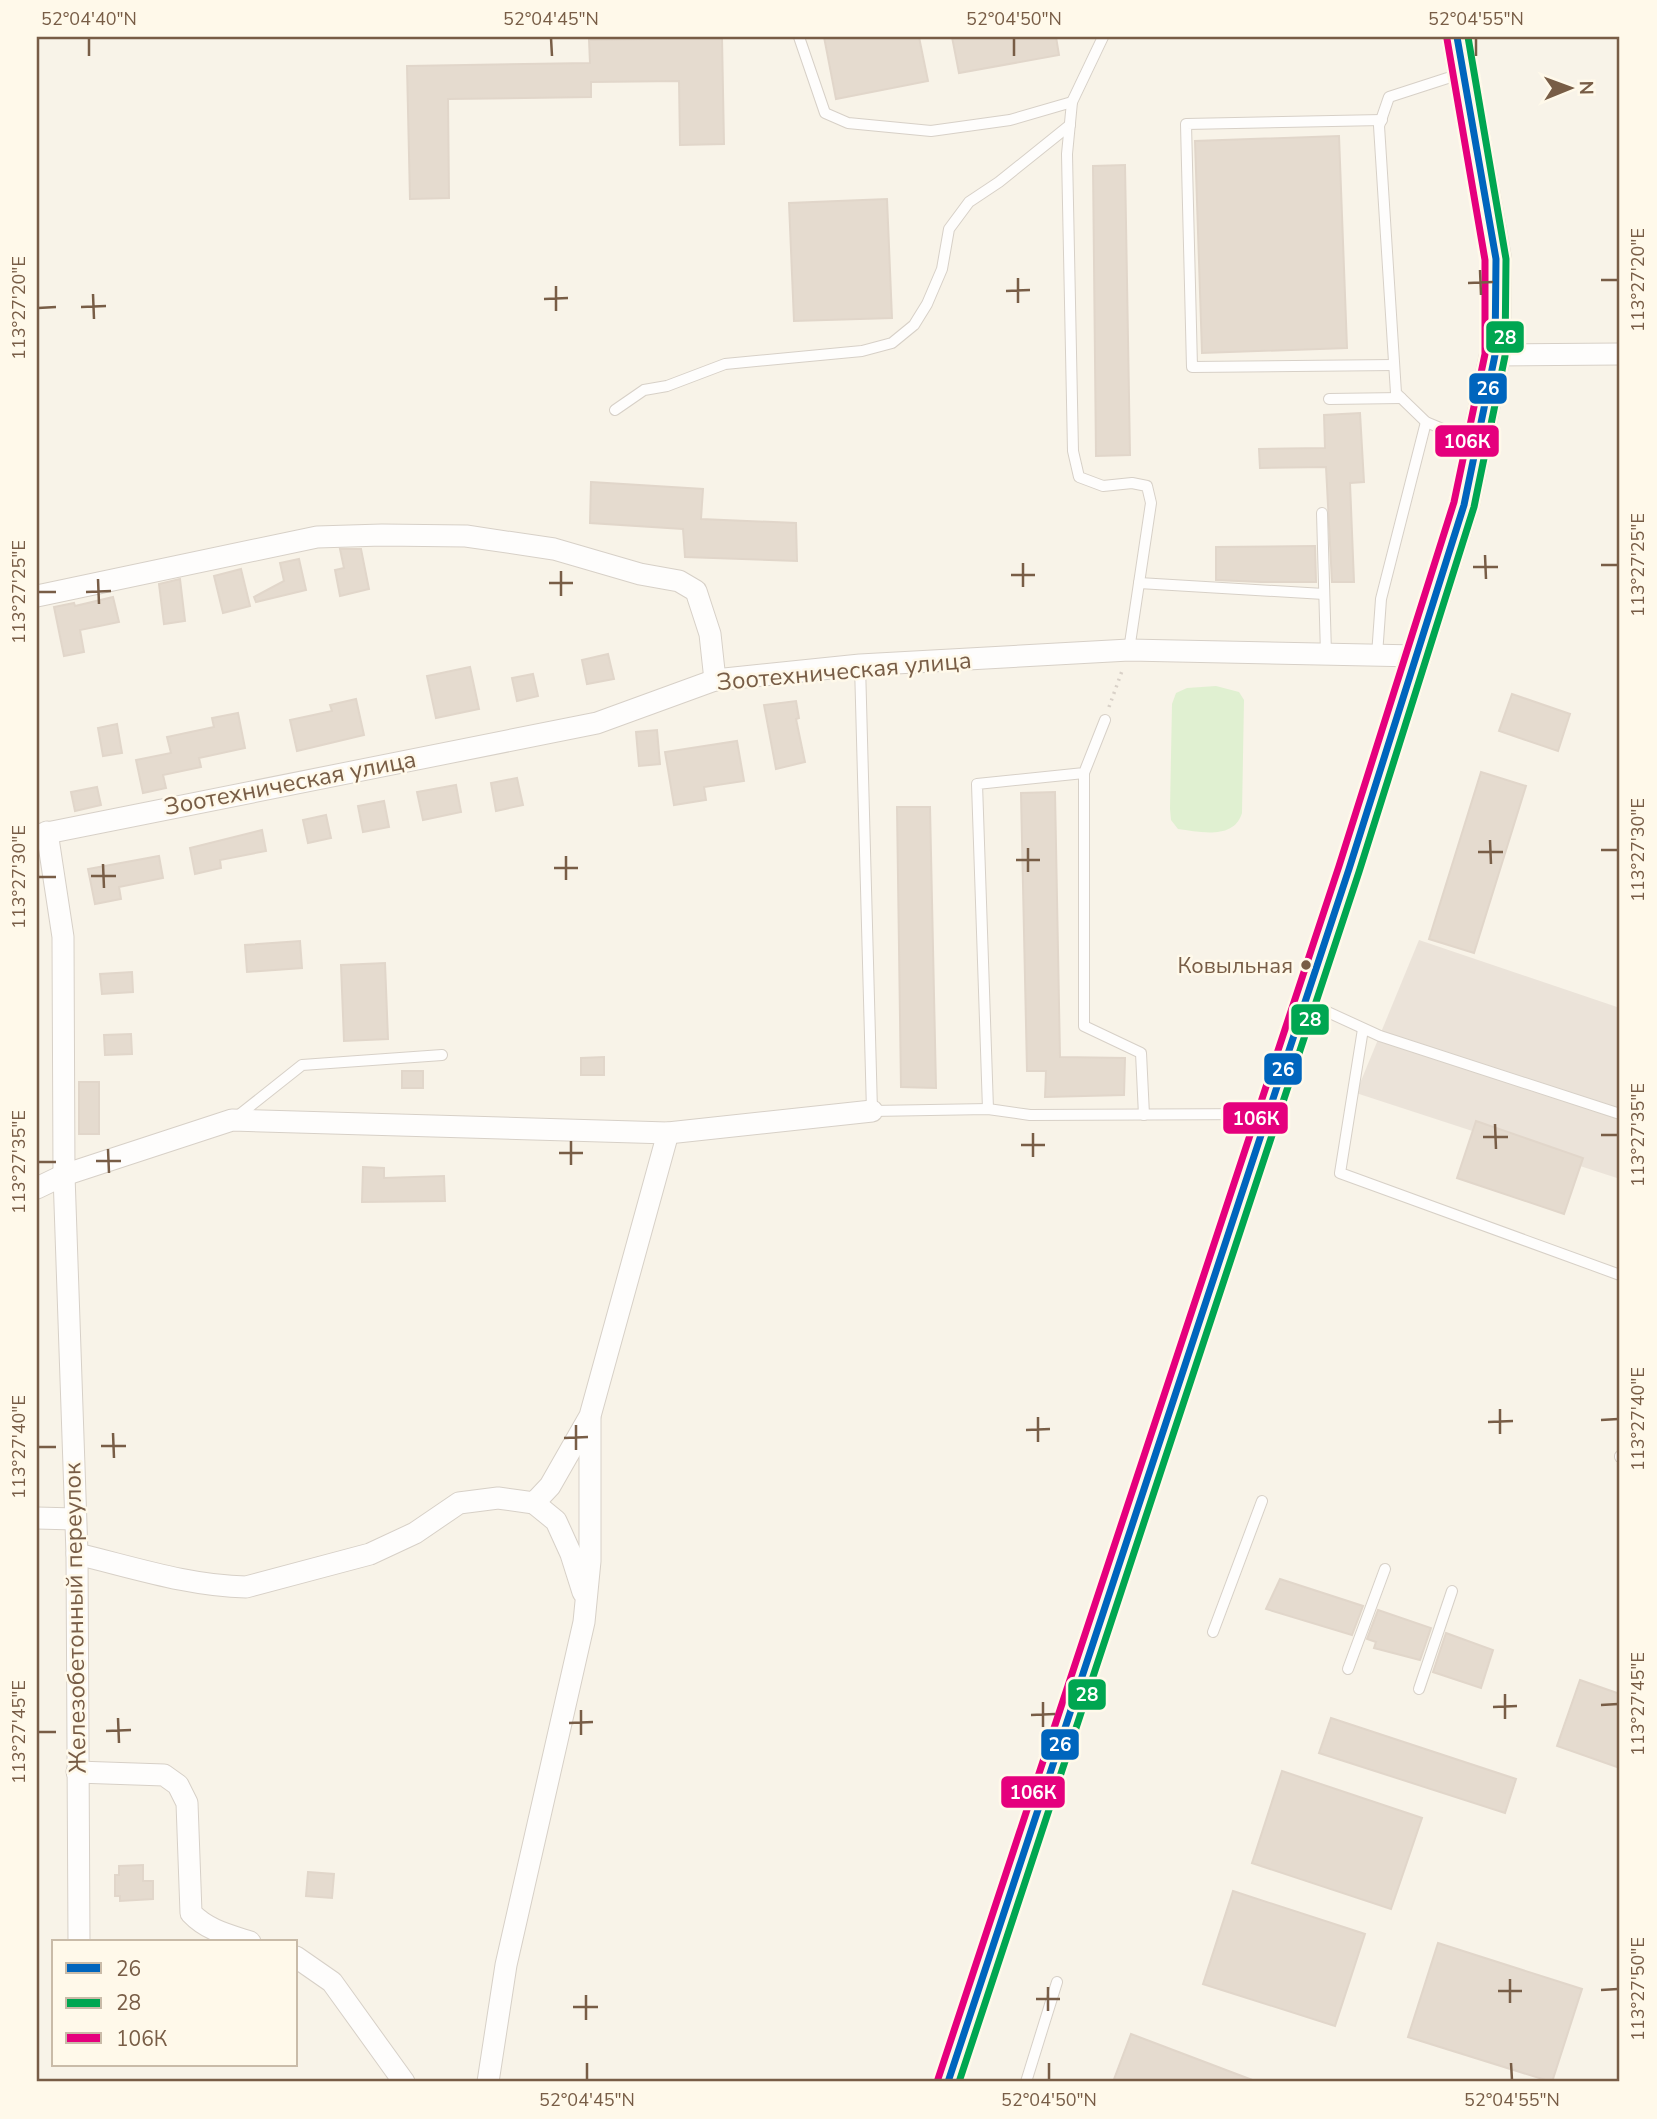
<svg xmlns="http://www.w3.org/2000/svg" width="1657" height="2119" viewBox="0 0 1657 2119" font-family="'Nunito Sans',sans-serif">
<rect width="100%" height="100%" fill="#f8f3e8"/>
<polygon fill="#ebe3d9" points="1419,940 1620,1008 1620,1179 1356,1093"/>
<path fill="#e0f0d1" d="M1216 686 1239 692 1244 700 1242 813C1234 840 1200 832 1178 829L1171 820 1170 809 1172 704 1176 693 1187 688Z"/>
<g fill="#e5dbcf" stroke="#e1d6ca" stroke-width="2">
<polygon points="824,37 919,37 928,81 836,99"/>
<polygon points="952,37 1056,37 1059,55 959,73"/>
<polygon points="722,38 724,144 680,145 679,81 591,82 591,97 448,99 449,198 410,199 407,66 590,63 589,40"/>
<polygon points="1339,136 1347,348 1202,353 1195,141"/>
<polygon points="1125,165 1130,455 1096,456 1093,166"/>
<polygon points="887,199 892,318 794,321 789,203"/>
<polygon points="1360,413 1364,482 1350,483 1354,582 1332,582 1326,467 1260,468 1259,449 1325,448 1324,415"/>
<polygon points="591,482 703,489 701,519 796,523 797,561 685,557 683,529 590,523"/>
<polygon points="1315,546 1316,582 1261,582 1216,580 1216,547"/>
<polygon points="340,549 361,549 369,589 340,596 335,570 344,568"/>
<polygon points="299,559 306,590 256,602 254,597 284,581 280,563"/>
<polygon points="241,569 250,606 223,613 214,576"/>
<polygon points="180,579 185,621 164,624 159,584"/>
<polygon points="113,597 119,622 80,630 84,652 64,656 54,607 74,603 75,606"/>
<polygon points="608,654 614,679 587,684 582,660"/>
<polygon points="470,667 479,709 436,718 427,676"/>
<polygon points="533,674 538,696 517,701 512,678"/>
<polygon points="1512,694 1570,714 1558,751 1499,731"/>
<polygon points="356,699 364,735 297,751 290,720 332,711 330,705"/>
<polygon points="796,701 799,718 796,719 805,762 776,769 764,705"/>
<polygon points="238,713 245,748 199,758 201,767 163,775 166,788 143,793 136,760 171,753 167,737 214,727 212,718"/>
<polygon points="117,724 122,753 103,756 98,728"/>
<polygon points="657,730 660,764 639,766 636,732"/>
<polygon points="737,741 744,781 704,787 706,800 674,805 665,752"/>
<polygon points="1481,772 1526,786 1474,953 1429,939"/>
<polygon points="517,778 523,805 496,811 491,783"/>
<polygon points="456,785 461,812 423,820 417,792"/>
<polygon points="97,787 101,805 75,811 71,792"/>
<polygon points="1055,792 1060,1057 1125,1058 1124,1095 1045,1097 1046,1071 1027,1071 1021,793"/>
<polygon points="384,801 389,827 363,832 358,806"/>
<polygon points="897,807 930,807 936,1088 901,1087"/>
<polygon points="326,815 331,838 308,843 303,820"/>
<polygon points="262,830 266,851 220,860 221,868 195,874 190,848"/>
<polygon points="159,856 163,878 119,887 121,899 95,904 88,869"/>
<polygon points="300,941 302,968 247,972 245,945"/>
<polygon points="385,963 388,1039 344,1041 341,965"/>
<polygon points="132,972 133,992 102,994 100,974"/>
<polygon points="131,1034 132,1054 105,1055 104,1035"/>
<polygon points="604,1057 604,1075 581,1075 581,1058"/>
<rect x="402" y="1071" width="21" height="17"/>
<rect x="79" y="1082" width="20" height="52"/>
<polygon points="1476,1121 1583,1158 1564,1214 1457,1178"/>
<polygon points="363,1167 384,1168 384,1178 444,1176 445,1201 362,1202"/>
<polygon points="1280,1579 1363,1606 1352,1635 1266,1609"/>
<polygon points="1378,1610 1431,1628 1420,1660 1374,1648 1376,1642 1367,1639"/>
<polygon points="1446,1633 1493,1650 1481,1688 1433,1672"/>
<polygon points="1580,1680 1620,1694 1620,1768 1557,1746"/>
<polygon points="1331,1718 1516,1779 1505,1813 1319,1753"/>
<polygon points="1282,1771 1422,1818 1391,1909 1252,1863"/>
<polygon points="143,1865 143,1881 153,1881 153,1899 120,1901 120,1896 115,1896 115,1875 119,1875 119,1866"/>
<polygon points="308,1872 334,1874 332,1898 306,1896"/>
<polygon points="1233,1891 1365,1934 1335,2026 1203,1984"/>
<polygon points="1438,1943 1582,1989 1552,2082 1408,2037"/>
<polygon points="1131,2034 1255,2081 1255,2082 1113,2082"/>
</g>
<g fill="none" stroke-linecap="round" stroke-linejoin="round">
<g stroke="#d7d0c7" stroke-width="12">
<g id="service">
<polyline points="799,37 825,113 848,123 931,131 1010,120 1072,102"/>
<polyline points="1103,37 1072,102 1067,154 1073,451 1079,477 1103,486 1132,483 1147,486 1151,503 1129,650"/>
<polyline points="1460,74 1389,97 1379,126 1396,393 1426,422 1474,442"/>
<polyline points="1382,120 1186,124 1192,367 1394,365"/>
<polyline points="1329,399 1401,398"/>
<polyline points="615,410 644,390 667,386 725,364 862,351 892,343 914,325 927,304 942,269 949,229 969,202 999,182 1070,125"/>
<polyline points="1322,513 1326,654"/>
<polyline points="1139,583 1324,594"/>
<polyline points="1377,655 1381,599 1426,422"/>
<polyline points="860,665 872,1111 988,1109 1030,1115 1265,1114"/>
<polyline points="1084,773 1084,1026 1141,1053 1144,1115"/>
<polyline points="1308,1003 1380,1036 1620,1114"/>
<polyline points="1363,1029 1340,1173 1620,1275"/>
<polyline points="988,1109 977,784 1084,773 1105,720"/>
<polyline points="234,1119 302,1065 442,1055"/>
<polyline points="1620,1456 1620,1457"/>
<polyline points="1213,1632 1262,1501"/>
<polyline points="1348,1669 1385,1569"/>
<polyline points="1419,1689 1452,1591"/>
<polyline points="1026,2082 1057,1982"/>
</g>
</g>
<g stroke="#d7d0c7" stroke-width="23">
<g id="minor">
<polyline points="1495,355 1620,354"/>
<polyline points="37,596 317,537 382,535 466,536 554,549 640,574 679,581 696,591 710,634 715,680"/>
<polyline points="47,832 63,937 64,1175 77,1554 79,1942"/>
<polyline points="37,835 597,723 715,680 860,665 1129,650 1417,656"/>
<polyline points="37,1188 64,1175 232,1120 668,1133 872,1111"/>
<polyline points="534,1503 556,1521 571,1554 583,1592"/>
<polyline points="37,1518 75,1519"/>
<path d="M77 1554C132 1567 189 1586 246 1587L370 1554 415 1533 459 1503 498 1498 534 1503 550 1486 590 1416 668 1133"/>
<path d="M77 1772 164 1775 178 1785 187 1803 191 1913C207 1930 228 1935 250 1942"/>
<polyline points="296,1957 332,1982 404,2082"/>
<polyline points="488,2082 506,1965 584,1622 590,1561 590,1419"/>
</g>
</g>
<g stroke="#d7cfc4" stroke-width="32">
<polyline id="secondary" points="948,2082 1349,869 1464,505 1495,355 1496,259 1457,37"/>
</g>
<polyline stroke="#d9d1c8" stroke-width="3.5" stroke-dasharray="2 5" stroke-linecap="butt" points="1109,707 1122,671"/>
<use href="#service" stroke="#fefdfc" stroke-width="10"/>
<use href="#minor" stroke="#fefdfc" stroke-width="21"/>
<use href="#secondary" stroke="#fefdfc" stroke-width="30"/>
<g stroke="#fff9ea" stroke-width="12">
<polyline id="bus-1" points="948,2082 1349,869 1464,505 1495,355 1496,259 1457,37"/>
</g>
<g stroke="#fff9ea" stroke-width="12">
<polyline id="bus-2" points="959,2082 1359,872 1474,507 1505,356 1506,259 1468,37"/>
</g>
<g stroke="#fff9ea" stroke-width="12">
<polyline id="bus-3" points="938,2079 1339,866 1454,502 1485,354 1485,260 1447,39"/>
</g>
<use href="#bus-1" stroke="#0065bd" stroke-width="7"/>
<use href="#bus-2" stroke="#00a651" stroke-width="7"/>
<use href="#bus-3" stroke="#e5007d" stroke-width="7"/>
</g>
<path fill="none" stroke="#785d46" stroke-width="2.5" d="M89 38V56M551 38 552 56M1014 38V56M1476 38V56M1480 270 1481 295M1018 278V303M1601 280H1618M1468 283 1493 282M556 286V311M1006 291 1030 290M93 294 94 319M544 299 568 298M81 307 106 306M38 308 56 307M1485 555 1486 579M1023 563V587M1601 565H1618M1473 567H1498M561 571V596M1011 575H1035M98 579 99 604M549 583H573M38 592H56M86 592 111 591M1490 840 1491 864M1028 848V872M1601 850H1618M1478 852H1503M566 856V880M1016 860H1040M103 864 104 888M554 868H578M91 876H116M38 877H56M1495 1124 1496 1149M1033 1133V1157M1601 1135H1618M1483 1137H1508M571 1141V1165M1021 1145H1045M108 1149 109 1173M559 1153H583M96 1161H121M38 1162H56M1500 1409V1434M1038 1417V1442M1601 1420 1618 1419M1488 1422 1513 1421M576 1425V1450M1026 1430 1050 1429M113 1433 114 1458M564 1438 588 1437M101 1446H126M38 1447H56M1505 1694V1719M1043 1702V1727M1601 1705 1618 1704M1493 1707 1517 1706M581 1710V1735M1031 1715 1055 1714M118 1718 119 1743M569 1723 593 1722M106 1731 131 1730M38 1732H56M1510 1979V2003M1048 1987V2011M1601 1990 1618 1989M1498 1991H1522M586 1995V2020M1036 1999H1060M573 2007H598M587 2063V2080M1049 2063V2080M1511 2063 1512 2080"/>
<circle fill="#785d46" stroke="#fff9ea" stroke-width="2.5" cx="1306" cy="965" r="6"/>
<g text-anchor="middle" stroke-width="5" stroke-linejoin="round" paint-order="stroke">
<g font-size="22" fill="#785d46" stroke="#fff9ea" text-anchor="end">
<text x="1293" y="973">Ковыльная</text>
</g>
<g font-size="24" fill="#785d46" stroke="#fff9ea">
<text transform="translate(844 671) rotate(-5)" y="8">Зоотехническая улица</text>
<text transform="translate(290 783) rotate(-11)" y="8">Зоотехническая улица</text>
<text transform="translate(75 1618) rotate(-91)" y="8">Железобетонный переулок</text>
</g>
</g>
<g stroke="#fff9ea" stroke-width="2.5">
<rect x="1485" y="320" width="40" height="34" rx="7" fill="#00a651"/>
<rect x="1468" y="372" width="40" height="33" rx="7" fill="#0065bd"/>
<rect x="1434" y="424" width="66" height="34" rx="7" fill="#e5007d"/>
<rect x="1290" y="1003" width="40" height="33" rx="7" fill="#00a651"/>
<rect x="1263" y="1052" width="40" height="34" rx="7" fill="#0065bd"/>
<rect x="1222" y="1101" width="67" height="34" rx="7" fill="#e5007d"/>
<rect x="1067" y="1678" width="40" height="33" rx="7" fill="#00a651"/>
<rect x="1040" y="1728" width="40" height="33" rx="7" fill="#0065bd"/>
<rect x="1000" y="1775" width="66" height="34" rx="7" fill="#e5007d"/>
</g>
<g font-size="19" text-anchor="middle" font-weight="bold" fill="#fff">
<text x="1505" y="344">28</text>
<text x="1488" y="395">26</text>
<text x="1467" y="448">106К</text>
<text x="1310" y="1026">28</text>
<text x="1283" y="1076">26</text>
<text x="1256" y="1125">106К</text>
<text x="1087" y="1701">28</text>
<text x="1060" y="1751">26</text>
<text x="1033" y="1799">106К</text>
</g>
<rect width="1657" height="2119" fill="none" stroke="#fff9ea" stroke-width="77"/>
<rect x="52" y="1940" width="245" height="126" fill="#fff9ea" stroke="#c9bba8" stroke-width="2"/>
<rect x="66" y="1963" width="35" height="10" fill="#0065bd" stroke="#c9bba8" stroke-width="2"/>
<text x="116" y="1976" font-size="21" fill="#785d46">26</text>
<rect x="66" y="1998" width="35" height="10" fill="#00a651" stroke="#c9bba8" stroke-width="2"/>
<text x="116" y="2010" font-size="21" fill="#785d46">28</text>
<rect x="66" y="2033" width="35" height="10" fill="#e5007d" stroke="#c9bba8" stroke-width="2"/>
<text x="116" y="2046" font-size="21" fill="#785d46">106К</text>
<g transform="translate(1570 88) rotate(89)" stroke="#fff9ea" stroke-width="5" paint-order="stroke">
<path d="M0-5L12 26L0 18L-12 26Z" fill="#785d46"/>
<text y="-10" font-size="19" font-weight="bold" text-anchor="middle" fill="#785d46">N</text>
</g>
<rect x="38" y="38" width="1580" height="2042" fill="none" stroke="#785d46" stroke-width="2.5"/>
<g font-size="18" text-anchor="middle" fill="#785d46">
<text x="89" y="25">52°04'40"N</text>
<text x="551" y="25">52°04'45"N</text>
<text x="1014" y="25">52°04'50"N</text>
<text x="1476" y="25">52°04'55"N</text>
<text transform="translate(1638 280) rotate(-90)" y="6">113°27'20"E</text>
<text transform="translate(19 308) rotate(-90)" y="6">113°27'20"E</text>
<text transform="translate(1638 565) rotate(-90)" y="6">113°27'25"E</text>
<text transform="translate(19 592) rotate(-90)" y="6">113°27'25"E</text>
<text transform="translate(1638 850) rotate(-90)" y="6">113°27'30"E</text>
<text transform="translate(19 877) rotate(-90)" y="6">113°27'30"E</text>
<text transform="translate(1638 1135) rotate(-90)" y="6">113°27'35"E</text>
<text transform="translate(19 1162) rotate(-90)" y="6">113°27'35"E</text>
<text transform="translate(1638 1419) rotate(-90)" y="6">113°27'40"E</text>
<text transform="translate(19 1447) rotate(-90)" y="6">113°27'40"E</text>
<text transform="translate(1638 1704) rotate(-90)" y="6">113°27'45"E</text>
<text transform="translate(19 1732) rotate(-90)" y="6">113°27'45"E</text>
<text transform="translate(1638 1989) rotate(-90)" y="6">113°27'50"E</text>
<text x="587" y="2106">52°04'45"N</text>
<text x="1049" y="2106">52°04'50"N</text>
<text x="1512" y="2106">52°04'55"N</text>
</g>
</svg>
